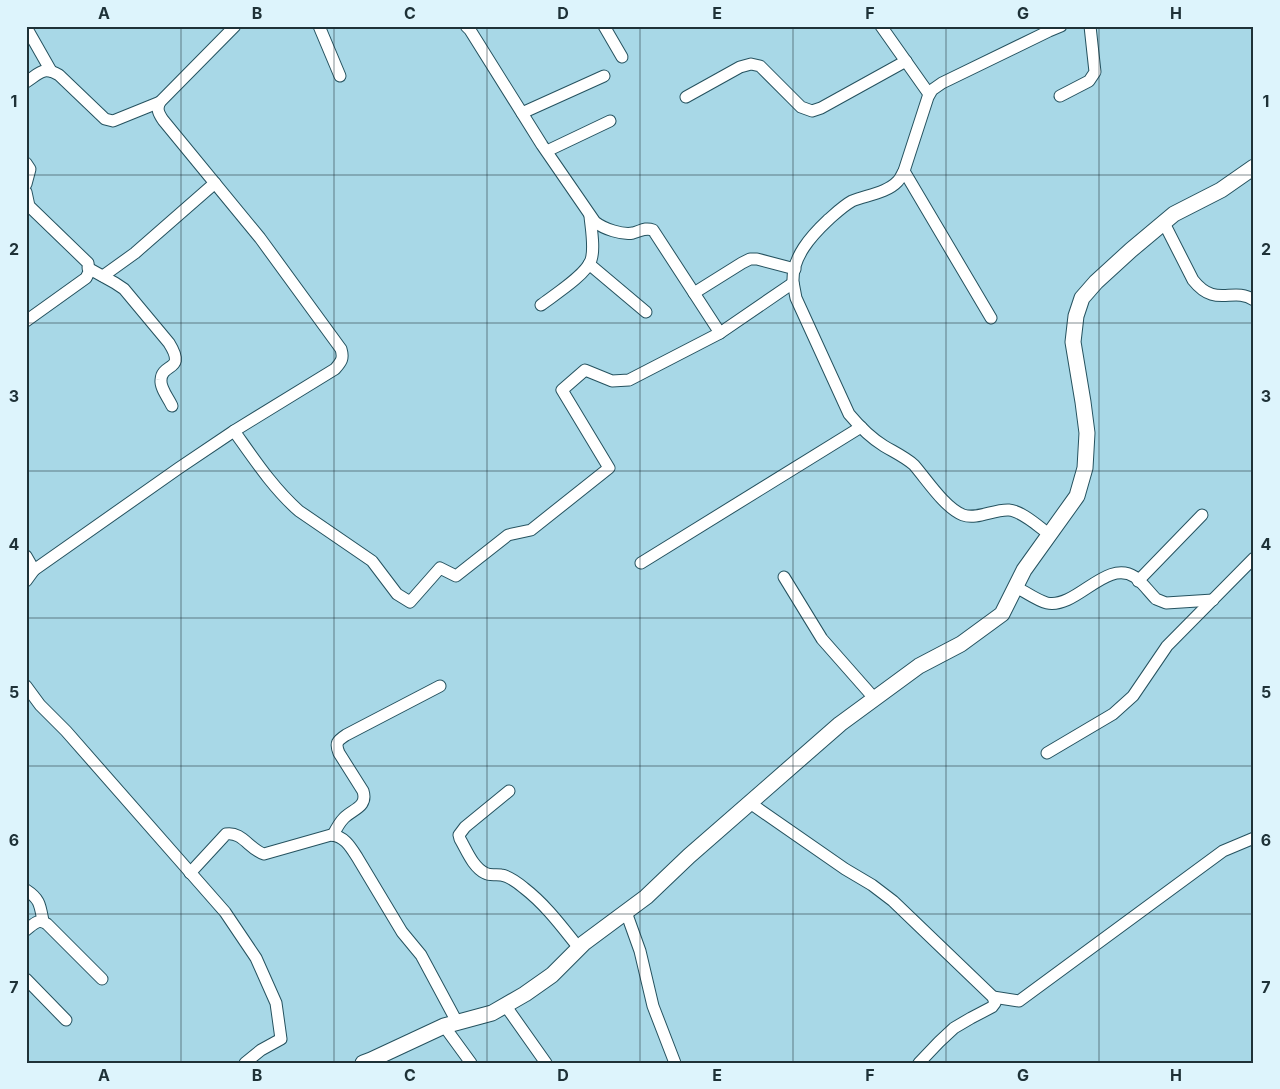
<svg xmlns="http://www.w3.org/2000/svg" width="1280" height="1089" viewBox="0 0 1280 1089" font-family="Inter,sans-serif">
<rect width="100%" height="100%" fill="#a8d8e7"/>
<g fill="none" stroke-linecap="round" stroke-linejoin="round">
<g stroke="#25525f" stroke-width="13">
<g id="street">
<polyline points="319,26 340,76"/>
<path d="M466 26 470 30 542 145 595 222C604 229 622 235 633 233 641 231 645 227 653 230L720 333"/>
<polyline points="604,26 622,57"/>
<polyline points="881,26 929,94"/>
<polyline points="26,27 51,71"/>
<path d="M26 82C40 73 43 66 59 75L105 119 113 121 160 102"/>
<polyline points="1060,96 1089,81 1095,72 1090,26"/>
<polyline points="686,97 740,67 751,64 760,66 801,107 812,111 821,108 906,61"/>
<polyline points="522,113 604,76"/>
<polyline points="547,151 610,121"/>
<polyline points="26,163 30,169 26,184"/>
<polyline points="904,171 991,318"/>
<polyline points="26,192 29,206 88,263 89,272 86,278 26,321"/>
<path d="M1164 223 1193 280C1216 309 1232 286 1254 300"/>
<polyline points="589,264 646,312"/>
<path d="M88 268 115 283 124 289 169 343C187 372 162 362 161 380 160 388 169 399 172 406"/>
<polyline points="103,276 135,253 215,183"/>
<polyline points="694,293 742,263 750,259 757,259 795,269"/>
<path d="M541 305C554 295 586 275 591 260 595 248 591 228 590 216"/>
<path d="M234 431C254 459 273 488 299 511L372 561 397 594 410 602 440 568 456 576 508 535 531 530 609 468 562 390 585 370 612 381 629 380 720 333 793 283"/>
<path d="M1049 534C1039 527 1022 511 1009 510 994 509 977 520 963 515 945 508 927 480 914 465 905 457 894 452 884 446 871 438 859 426 849 414L796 298C795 293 794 287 793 282 792 257 811 236 828 220 836 213 843 206 852 201 867 195 887 193 898 181 901 178 902 174 904 171L928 97 932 90 942 83 1049 31 1061 26"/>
<polyline points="26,556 34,570 26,581"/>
<polyline points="641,563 861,427"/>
<path d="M34 570 179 468 234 431 335 369C341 362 344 359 341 349L260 238 163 120C159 114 156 109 160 102L235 26"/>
<polyline points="784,577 822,639 874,698"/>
<polyline points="1138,581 1202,515"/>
<path d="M1016 587C1024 591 1038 601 1047 603 1077 609 1106 558 1135 577 1142 582 1150 593 1156 599L1166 603 1213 600"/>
<polyline points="26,686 40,705 66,731 225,912 256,958 276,1003 281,1039 261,1050 245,1063"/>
<polyline points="1047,753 1113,714 1133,696 1167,646 1254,558"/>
<path d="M509 791 465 827 459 835 460 839C467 851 473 867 485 873 490 876 495 874 501 875 509 876 518 883 524 888 546 905 562 927 579 948"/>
<polyline points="750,803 845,869 872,885 893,901 993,997 995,1003 992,1007 971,1018 954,1028 939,1042 919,1063"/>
<path d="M333 835C336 829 339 823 344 818 353 809 368 807 363 791L339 753C335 743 337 741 346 735L440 686"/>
<path d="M190 873 226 834C242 831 250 850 264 854L331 835C344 836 350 846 357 857L402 932 421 955 457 1022"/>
<path d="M26 890C40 899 40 905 43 921"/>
<polyline points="626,912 640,951 653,1006 675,1063"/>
<path d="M26 930C34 924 38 918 47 924L102 979"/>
<polyline points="26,979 66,1020"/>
<polyline points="993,997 1019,1001 1223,851 1254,838"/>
<polyline points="505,1005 546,1063"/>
<polyline points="444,1026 471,1063"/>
</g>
</g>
<g stroke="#25525f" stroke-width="17">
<polyline id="secondary" points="363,1063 371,1060 444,1026 492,1013 525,994 552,975 584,943 646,897 689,856 840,724 919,666 961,644 1002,614 1024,570 1077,496 1085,468 1087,433 1083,402 1073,342 1076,316 1082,298 1096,282 1131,250 1174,214 1221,190 1254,167"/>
</g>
<use href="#street" stroke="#fff" stroke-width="11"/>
<use href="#secondary" stroke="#fff" stroke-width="15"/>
</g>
<path fill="none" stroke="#1e3137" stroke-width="1" stroke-opacity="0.55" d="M181 26V1063M334 26V1063M487 26V1063M640 26V1063M793 26V1063M946 26V1063M1099 26V1063M26 175H1254M26 323H1254M26 471H1254M26 618H1254M26 766H1254M26 914H1254"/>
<rect width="1280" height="1089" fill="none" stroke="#ddf4fc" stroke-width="55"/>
<rect x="28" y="28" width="1224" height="1034" fill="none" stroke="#1e3137" stroke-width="2"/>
<g font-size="16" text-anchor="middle" font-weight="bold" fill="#1e3137">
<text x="104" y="19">A</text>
<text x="257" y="19">B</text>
<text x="410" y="19">C</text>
<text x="563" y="19">D</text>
<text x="717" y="19">E</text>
<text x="870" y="19">F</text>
<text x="1023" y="19">G</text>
<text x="1176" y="19">H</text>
<text x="14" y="107">1</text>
<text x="1266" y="107">1</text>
<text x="14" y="255">2</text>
<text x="1266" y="255">2</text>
<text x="14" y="402">3</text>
<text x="1266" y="402">3</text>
<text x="14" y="550">4</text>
<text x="1266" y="550">4</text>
<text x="14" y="698">5</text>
<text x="1266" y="698">5</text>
<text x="14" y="846">6</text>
<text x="1266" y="846">6</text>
<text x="14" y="993">7</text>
<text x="1266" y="993">7</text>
<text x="104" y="1081">A</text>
<text x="257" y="1081">B</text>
<text x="410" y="1081">C</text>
<text x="563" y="1081">D</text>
<text x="717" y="1081">E</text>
<text x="870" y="1081">F</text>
<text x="1023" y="1081">G</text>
<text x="1176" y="1081">H</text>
</g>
</svg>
